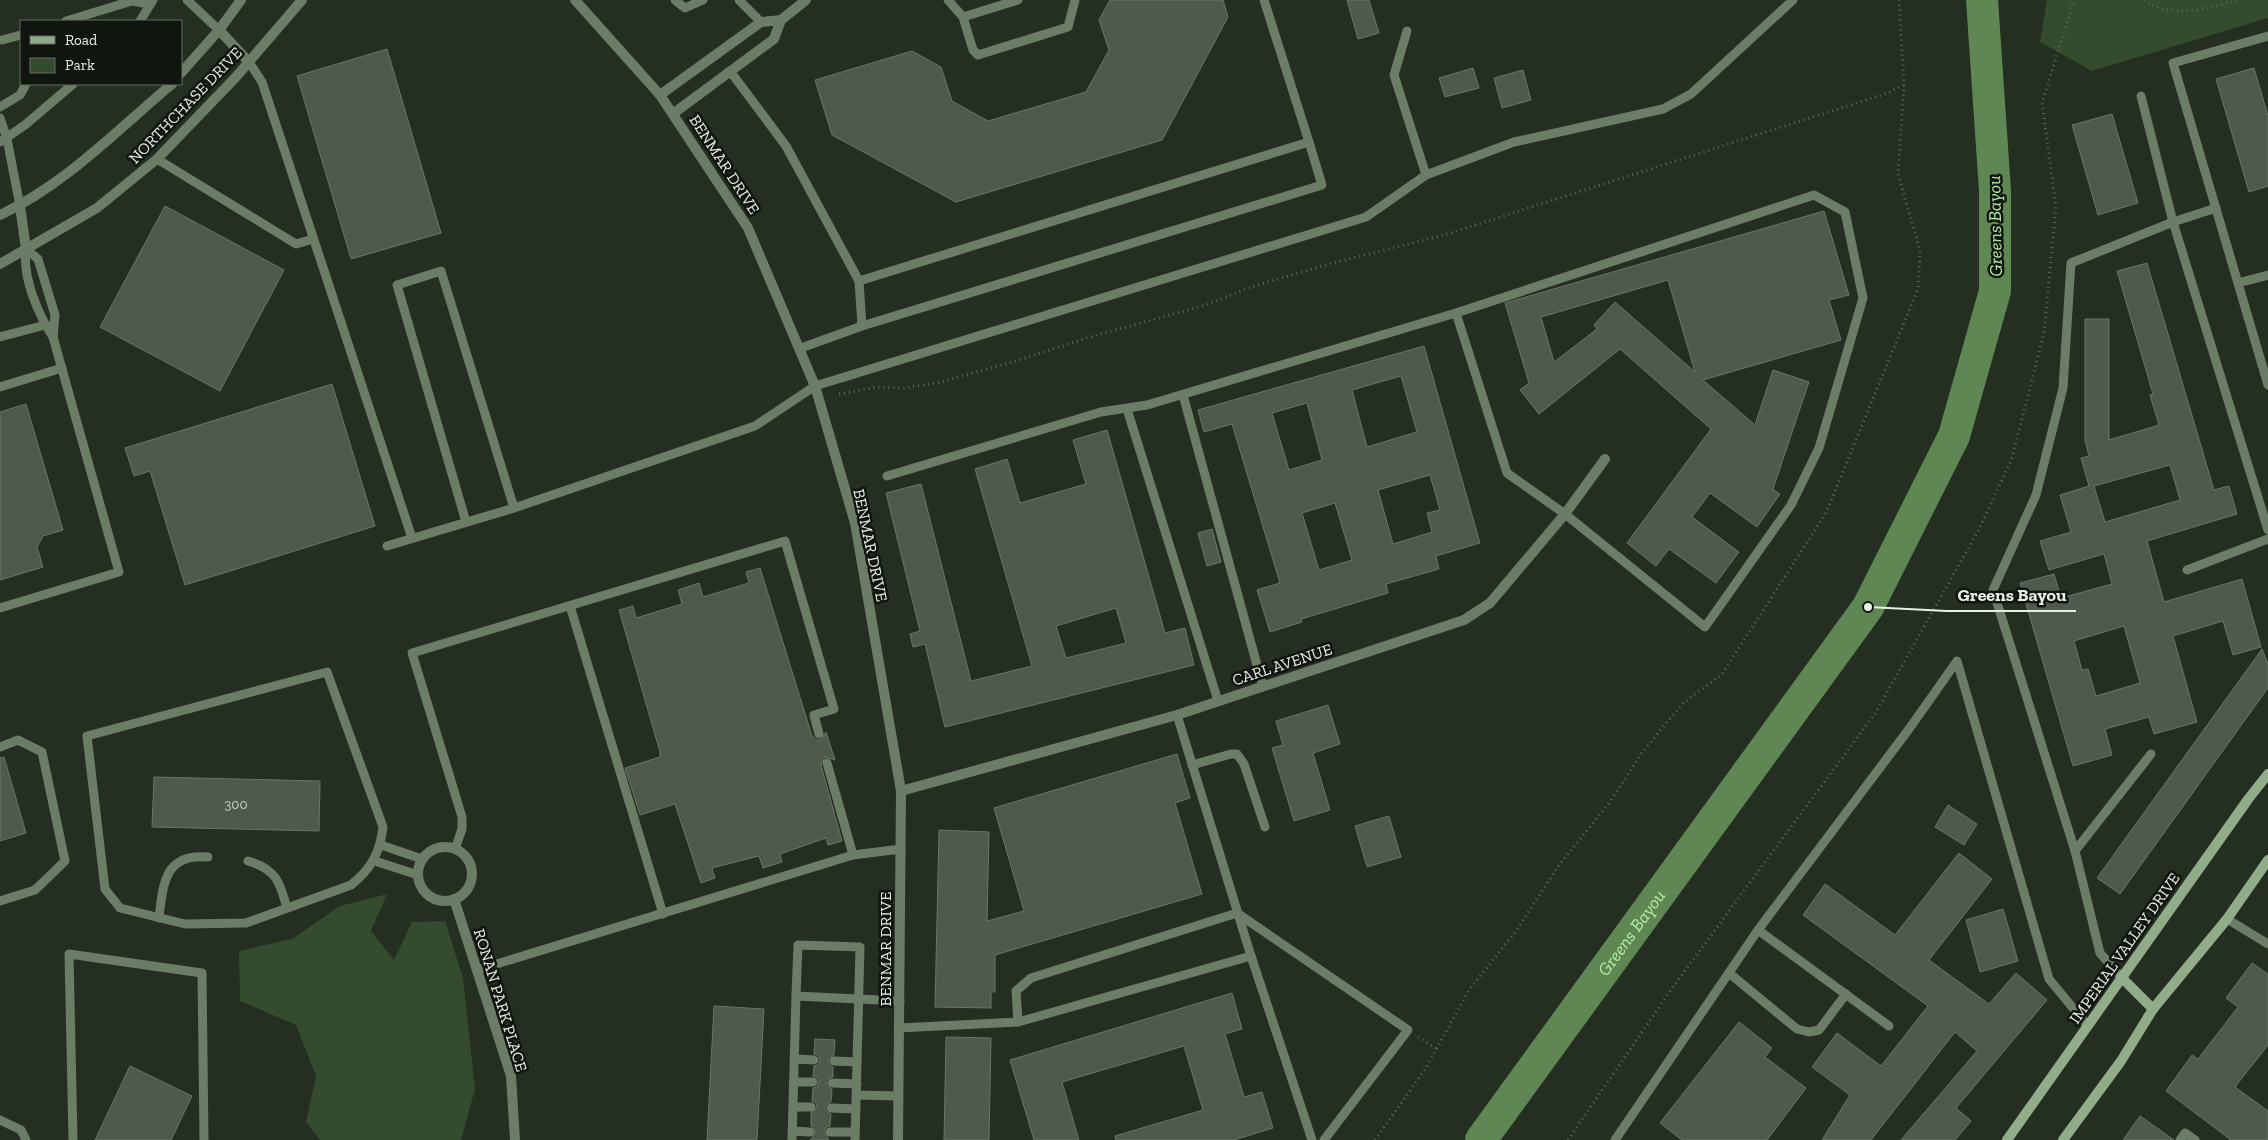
<svg xmlns="http://www.w3.org/2000/svg" width="2268" height="1140" viewBox="0 0 2268 1140" font-family="'Zilla Slab',serif">
<rect width="100%" height="100%" fill="#242e21"/>
<g fill="#344c2d">
<polygon points="2047,0 2268,0 2268,18 2092,71 2040,42"/>
<polygon points="387,894 371,931 394,960 412,922 445,921 463,978 475,1089 461,1140 320,1140 306,1122 316,1076 296,1025 240,1001 239,951 292,939 340,906"/>
</g>
<g fill="none" stroke-linecap="round" stroke-linejoin="round">
<path stroke="#5f8753" stroke-width="32" id="s1" d="M1481 1140 1868 607 1954 436 1995 291V191L1982 0"/>
</g>
<g fill="#4f5a4c" stroke="#6a7667" fill-rule="evenodd">
<polygon points="1110,0 1223,0 1228,17 1162,140 956,202 832,135 815,80 912,51 941,67 952,101 988,121 1086,92 1109,50 1099,20"/>
<polygon points="1347,0 1369,0 1379,33 1358,39"/>
<polygon points="387,49 441,233 351,259 297,76"/>
<polygon points="1473,68 1479,88 1445,97 1439,78"/>
<polygon points="2254,68 2268,116 2268,186 2249,192 2216,79"/>
<polygon points="1523,70 1531,100 1502,108 1494,78"/>
<polygon points="2112,114 2138,203 2098,215 2072,125"/>
<polygon points="165,206 284,270 220,391 100,327"/>
<path d="M1824 211 1849 295 1829 300 1841 340 1703 380 1755 425 1773 370 1809 382 1773 489 1780 494 1757 527 1710 493 1692 517 1739 552 1716 583 1669 549 1656 566 1627 543 1711 429 1620 349 1539 414 1520 390 1529 383 1505 303ZM1668 280 1695 372 1615 302 1594 325 1597 329 1554 362 1541 317Z"/>
<path d="M2147 263 2214 490 2229 486 2237 514 2147 541 2164 602 2242 579 2261 647 2233 655 2223 621 2173 636 2197 722 2154 734 2149 717 2105 729 2112 755 2073 766 2020 583 2054 574 2061 598 2112 584 2104 554 2049 570 2040 541 2071 532 2060 495 2089 486 2081 458 2089 456 2085 440V319H2109V440L2159 425 2150 395 2153 394 2117 271ZM2170 465 2180 500 2105 522 2094 486ZM2124 626 2140 683 2096 696 2088 669 2082 670 2074 641Z"/>
<path d="M1424 346 1480 543 1436 556 1439 569 1386 584 1388 593 1301 619 1302 622 1270 632 1257 590 1280 583 1232 424 1204 432 1198 410ZM1401 376 1417 432 1367 447 1352 390ZM1307 403 1322 460 1289 470 1272 413ZM1430 475 1440 510 1427 513 1432 532 1393 544 1378 490ZM1335 503 1352 560 1319 570 1302 513Z"/>
<polygon points="332,384 375,526 185,585 150,471 134,476 125,448"/>
<polygon points="26,404 63,530 43,536 37,547 43,567 0,580 0,412"/>
<path d="M1107 430 1165 633 1185 628 1194 665 945 727 925 644 913 647 910 634 920 631 886 493 921 484 971 681 1032 666 975 469 1007 459 1020 503 1086 484 1073 440ZM1116 608 1126 643 1066 658 1056 626Z"/>
<polygon points="1212,529 1221,562 1207,566 1198,533"/>
<polygon points="760,568 812,736 817,740 821,740 826,732 835,760 825,757 821,765 842,841 828,845 826,838 780,854 782,862 763,868 759,856 712,868 715,878 701,883 675,804 640,815 625,768 660,757 660,752 619,610 633,606 636,618 682,604 678,590 699,583 703,597 749,583 746,572"/>
<polygon points="2262,649 2268,664 2268,688 2120,894 2097,878"/>
<polygon points="1328,705 1340,744 1313,753 1330,810 1294,821 1272,748 1283,745 1276,721"/>
<polygon points="1177,754 1190,798 1175,803 1202,894 995,955 995,992 991,992 991,1008 935,1007 939,830 989,832 987,921 1024,911 994,808"/>
<polygon points="4,757 26,833 0,841 0,758"/>
<polygon points="154,777 320,781 319,831 152,827"/>
<polygon points="1948,805 1977,824 1964,845 1935,827"/>
<polygon points="1389,816 1401,857 1367,867 1355,826"/>
<polygon points="1959,853 1992,879 1929,960 1989,1004 2016,973 2047,1000 1956,1108 1971,1121 1955,1140 1901,1140 1977,1051 1955,1032 1871,1140 1822,1140 1850,1095 1812,1067 1837,1033 1881,1066 1928,1006 1803,915 1825,884 1895,935"/>
<polygon points="2003,909 2018,961 1980,972 1966,920"/>
<polygon points="2252,963 2268,974 2268,1045 2235,1087 2268,1111 2268,1140 2231,1140 2166,1091 2192,1055 2198,1059 2238,1007 2226,998"/>
<polygon points="1232,993 1242,1029 1225,1034 1244,1097 1262,1092 1273,1128 1234,1140 1116,1140 1115,1136 1203,1110 1184,1046 1062,1082 1079,1140 1034,1140 1010,1060"/>
<polygon points="714,1006 764,1009 757,1140 707,1140"/>
<polygon points="1739,1022 1772,1048 1765,1057 1806,1088 1767,1140 1682,1140 1660,1123"/>
<polygon points="946,1037 991,1038 989,1140 944,1140"/>
<polygon points="815,1039 835,1040 834,1055 828,1060 829,1064 833,1067 833,1077 829,1078 826,1082 827,1086 832,1089 831,1102 828,1103 825,1107 826,1111 831,1114 830,1126 826,1127 824,1132 829,1140 810,1140 816,1132 811,1126 811,1113 817,1107 816,1103 812,1101 813,1088 817,1087 819,1082 818,1078 813,1076 814,1066 819,1064 820,1060 818,1055 814,1054"/>
<polygon points="130,1066 192,1096 171,1140 95,1140"/>
<polygon points="2140,1116 2174,1140 2123,1140"/>
</g>
<g fill="none" stroke-linecap="round" stroke-linejoin="round">
<g stroke="#5f685c" stroke-width="3" stroke-dasharray="1 4" stroke-linecap="butt">
<path d="M2144 0C2172 20 2209 8 2239 0"/>
<polyline points="839,394 877,387 904,388 941,382 1016,361 1090,337 1199,307 1258,285 1329,264 1444,235 1888,93 1903,85"/>
<polyline points="1418,1037 1437,1049"/>
<polyline points="1375,1140 1426,1068 1469,990 1516,931 1559,865 1610,802 1641,754 1682,704 1722,674 1826,513 1918,289 1920,250 1898,174 1904,85 1899,0"/>
<polyline points="1568,1140 1675,984 1876,712 1978,531 2011,461 2044,333 2056,207 2042,103 2074,0"/>
</g>
<g stroke="#6b7d66" stroke-width="9">
<polyline points="187,0 219,30"/>
<polyline points="675,0 685,8 703,0"/>
<polyline points="739,0 761,22"/>
<polyline points="948,0 963,17 973,50 978,55 1068,27 1075,0"/>
<polyline points="1264,0 1309,142"/>
<polyline points="963,17 1018,0"/>
<polyline points="66,21 132,1 149,4"/>
<polyline points="140,21 153,0"/>
<polyline points="1407,31 1394,75 1426,175"/>
<polyline points="2268,36 2173,63 2268,385"/>
<polyline points="2,40 21,35"/>
<polyline points="249,62 262,82 412,538"/>
<polyline points="730,71 786,146 859,281 1309,142 1322,185 862,326 801,348"/>
<polyline points="2141,96 2173,222 2268,530"/>
<polyline points="0,107 20,95 26,84"/>
<polyline points="0,118 7,139 20,206"/>
<polyline points="0,142 25,125 73,84"/>
<polyline points="157,159 296,244 313,239"/>
<path d="M26 249 38 259 55 315 53 337C38 314 22 277 26 249Z"/>
<polyline points="859,281 862,326"/>
<polyline points="2238,283 2268,275"/>
<polyline points="0,337 45,325"/>
<polyline points="0,387 62,368"/>
<polyline points="1183,395 1263,687"/>
<polyline points="1127,409 1218,701"/>
<polyline points="887,476 1101,412 1147,405 1456,313 1814,195 1845,212 1863,298 1819,448 1791,505 1705,627 1565,514 1507,473 1456,313"/>
<polyline points="466,522 397,285 441,271 514,508"/>
<polyline points="387,546 514,508 755,426 815,386 1366,217 1426,175 1514,142 1663,109 1691,94 1793,0"/>
<polyline points="2187,570 2268,539"/>
<polyline points="570,606 663,914"/>
<polyline points="0,608 119,572 53,337"/>
<path d="M327 672 383 827C380 853 371 869 351 885L246 923 185 924 120 908 105 889 87 736Z"/>
<polyline points="1177,715 1251,956 1312,1140"/>
<polyline points="0,747 18,740 42,752 65,861 35,890 0,901"/>
<polyline points="827,763 853,855"/>
<polyline points="1192,765 1231,754 1237,754 1244,764 1265,827"/>
<polyline points="381,845 422,859"/>
<polyline points="455,849 462,829 462,817 412,653 785,541 834,709 814,715 819,734"/>
<polyline points="2075,851 2151,754"/>
<path d="M248 861C276 869 280 882 287 908"/>
<polyline points="375,861 418,875"/>
<path d="M159 918C163 883 165 853 208 857"/>
<polyline points="2227,919 2268,944"/>
<polyline points="1758,930 1889,1026"/>
<polyline points="1251,956 1018,1022 1016,991 1031,978 1237,913 1408,1030 1324,1140"/>
<polyline points="477,970 853,855 901,849"/>
<polyline points="1729,973 1797,1029 1809,1032 1819,1030 1846,994"/>
<polyline points="2121,977 2100,953 2075,851 1993,590 2036,495 2063,388 2071,263 2173,222 2216,208"/>
<polyline points="796,996 798,945 860,947 855,1140"/>
<polyline points="899,1028 1018,1022"/>
<polyline points="795,1059 814,1060"/>
<polyline points="834,1061 857,1062"/>
<polyline points="794,1082 813,1082"/>
<polyline points="832,1083 857,1084"/>
<polyline points="857,1095 899,1096"/>
<polyline points="793,1107 811,1107"/>
<polyline points="831,1108 856,1109"/>
<polyline points="0,1120 21,1130 26,1140"/>
<polyline points="792,1131 810,1132"/>
<polyline points="830,1132 855,1132"/>
<polyline points="73,1140 69,954 202,973 204,1140"/>
<polyline points="792,1140 796,996 900,1001"/>
<polyline points="1615,1140 1758,930 1909,729 1957,661 2049,979 2087,1025"/>
<polyline points="2180,1140 2185,1133 2195,1140"/>
</g>
<g stroke="#6b7d66" stroke-width="10">
<polyline points="781,20 806,0"/>
<polyline points="660,95 761,22 781,20 774,39 674,113"/>
<polyline points="901,791 1177,715 1464,620 1490,603 1565,514 1605,459"/>
<circle cx="445" cy="874" r="27"/>
<polyline points="454,899 511,1076 515,1140"/>
</g>
<g stroke="#6b7d66" stroke-width="10">
<polyline points="575,0 660,95 748,228 815,386 855,523 901,791 898,1140"/>
<polyline points="219,30 249,62"/>
<polyline points="181,73 219,30 241,0"/>
<polyline points="20,206 26,249"/>
<path d="M0 215C66 184 117 130 172 84"/>
<polyline points="0,264 97,208 157,159 235,78 302,0"/>
</g>
<g stroke="#90ac88" stroke-width="10">
<polyline points="2121,977 2153,1009"/>
<polyline points="2007,1140 2249,798 2268,774"/>
<polyline points="2063,1140 2121,1061 2153,1009 2227,919 2268,860"/>
</g>
</g>
<g text-anchor="middle" stroke-width="5" stroke-linejoin="round" paint-order="stroke">
<g font-size="14" fill="#c2cac0">
<text x="236" y="809">300</text>
</g>
<g font-size="16" fill="#e8efe6" stroke="#10150f">
<text transform="translate(185 105) rotate(-46)" y="6">NORTHCHASE DRIVE</text>
<text transform="translate(725 164) rotate(57)" y="6">BENMAR DRIVE</text>
<text transform="translate(871 545) rotate(78)" y="6">BENMAR DRIVE</text>
<text transform="translate(1282 664) rotate(-18)" y="6">CARL AVENUE</text>
<text transform="translate(2124 948) rotate(-55)" y="6">IMPERIAL VALLEY DRIVE</text>
<text transform="translate(885 949) rotate(-90)" y="6">BENMAR DRIVE</text>
<text transform="translate(501 1000) rotate(73)" y="6">RONAN PARK PLACE</text>
</g>
<g font-size="18" font-style="italic" fill="#b4f0a3" stroke="#10150f">
<text transform="translate(1995 226) rotate(-91)" y="6">Greens Bayou</text>
<text dy="6" stroke="none"><textPath href="#s1" startOffset="256">Greens Bayou</textPath></text>
</g>
</g>
<path fill="none" stroke="#e8efe6" stroke-width="2" d="M1868 607L1947 611H2076"/>
<circle fill="#e8efe6" stroke="#10150f" stroke-width="2" cx="1868" cy="607" r="5"/>
<g font-size="18" text-anchor="middle" font-weight="bold" fill="#e8efe6" stroke="#10150f" stroke-width="5" stroke-linejoin="round" paint-order="stroke">
<text x="2012" y="601">Greens Bayou</text>
</g>
<rect x="20" y="20" width="162" height="65" fill="#10150f" stroke="#666c65"/>
<rect x="30" y="36" width="25" height="8" fill="#90ac88" stroke="#666c65"/>
<text x="65" y="45" font-size="15" fill="#e8efe6">Road</text>
<rect x="30" y="58" width="25" height="15" fill="#344c2d" stroke="#666c65"/>
<text x="65" y="70" font-size="15" fill="#e8efe6">Park</text>
</svg>
